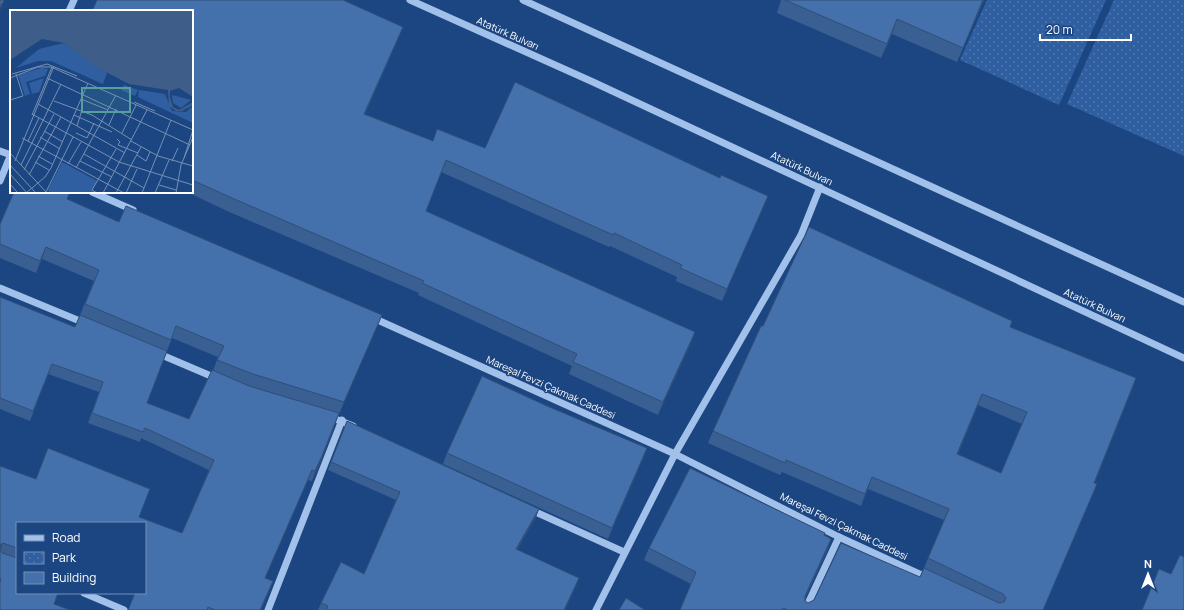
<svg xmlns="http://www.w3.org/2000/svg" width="1184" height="610" viewBox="0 0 1184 610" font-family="Manrope,sans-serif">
<defs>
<pattern id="park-dots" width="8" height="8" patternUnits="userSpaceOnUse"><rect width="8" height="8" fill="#2f5fa1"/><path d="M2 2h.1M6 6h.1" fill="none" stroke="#4e77af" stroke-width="1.8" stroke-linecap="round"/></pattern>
</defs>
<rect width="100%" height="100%" fill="#1c4682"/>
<g fill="url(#park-dots)">
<polygon points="987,0 1106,0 1059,105 960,60"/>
<polygon points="1114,0 1184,0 1184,156 1067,104"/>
</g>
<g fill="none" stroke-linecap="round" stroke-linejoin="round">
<g stroke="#a1c0ea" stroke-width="7">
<polyline points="410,0 593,82 1184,358"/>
<polyline points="523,0 1184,302"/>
<polyline points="69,11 74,0"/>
<polyline points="0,151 11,155"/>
<polyline points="0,181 11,154"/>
<polyline points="92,192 133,210"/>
<polyline points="0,288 87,324"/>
<polyline points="371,317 675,454 839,537 928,578"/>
<polyline points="157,353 218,379"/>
<polyline points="328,416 353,426"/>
<polyline points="529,509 624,552"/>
<polyline points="84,593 124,610"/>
<polyline points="268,610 342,420"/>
<polyline points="596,610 675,454 801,235 820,187"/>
<polyline points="805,610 839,537"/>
</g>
</g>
<g fill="#3a6093" fill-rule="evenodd">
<polygon points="781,0 984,0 957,62 892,34 881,58 777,13"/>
<polygon points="192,11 398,39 365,114 433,141 485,148 763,208 722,301 676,281 677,277 610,246 609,247 441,172 426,211 695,332 690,345 658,415 569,374 572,366 418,295 419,293 227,211 187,192 192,192"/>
<path d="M70 192 67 199 119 222 377 327 339 414 319 466 312 481 308 480 265 578 269 591 261 610H128L145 593V523H17V593L0 610V466L36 479 150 489 139 517 182 533 209 470 141 438 140 442 88 423 99 392 48 374 30 421 0 409V297L75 327 80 315 94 281 42 259 36 273 0 258V224ZM172 338 218 357 213 371 189 419 147 403Z"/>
<path d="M763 326 1010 327 1136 378 1094 483 1097 484 1092 496 1043 610H680L691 584 644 560 649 548 824 535 831 539 827 551 805 598V601L808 603 920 577 924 568 944 520 868 489 861 506 782 472 780 475 708 443 713 431ZM978 405 1022 424 1001 473 958 454Z"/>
<polygon points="547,406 647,448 643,459 608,539 443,464 447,453"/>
<polygon points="347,421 539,509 536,517 517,550 579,578 576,586 565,610 318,610 321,603 364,574 396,500 328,470"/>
</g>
<g fill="#304e78">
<polygon points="4,0 5,0 0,11 0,8"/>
<polygon points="983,0 984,0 957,62 963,48"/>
<polygon points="897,19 892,34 881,58 887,44"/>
<polygon points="403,27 398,39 359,126 364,114"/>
<polygon points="768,196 763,208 722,301 727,289"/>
<polygon points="46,247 42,259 36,273 40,261"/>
<polygon points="382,315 377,327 339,414 344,402"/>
<polygon points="695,332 690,345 658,415 663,402"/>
<polygon points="1136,378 1132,390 1090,495 1094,483"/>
<polygon points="982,394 978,405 953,466 957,454"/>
<polygon points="335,423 319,466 312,481 315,471"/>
<polygon points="647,448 643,459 608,539 612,528"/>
<polygon points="312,470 308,480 261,588 265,578"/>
<polygon points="872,477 868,489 861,506 865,494"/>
<polygon points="539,509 536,517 513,557 516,549"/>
<polygon points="831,539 827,551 800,608 805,596"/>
<polygon points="3,543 0,552 0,545"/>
<polygon points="579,578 576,586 565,610 564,610"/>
<polygon points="273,581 269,591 261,610 260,610"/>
</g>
<g fill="#4470ab" stroke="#304e78" fill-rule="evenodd">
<polygon points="0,0 4,0 0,8"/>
<polygon points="97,0 343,0 403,27 364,114 433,141 437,129 485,148 515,82 720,178 721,175 768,196 727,289 680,268 682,265 614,233 613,235 446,160 426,211 695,332 663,402 573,362 577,354 422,283 424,281 232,198 192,180 192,11 92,11"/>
<polygon points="785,0 983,0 963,48 897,19 887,44"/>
<polygon points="14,192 70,192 67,199 119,222 126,206 382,315 344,402 253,374 217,360 224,346 176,326 171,340 85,304 99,270 46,247 40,261 0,244 0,224"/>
<path d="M809 227 1012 321 1010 327 1136 378 1094 483 1097 484 1043 610H788L783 608 782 610H680L696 572 649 548 690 468 825 533 824 535 831 539 805 596V601L808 603 814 600 841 543 920 577 924 568 999 603 1004 602 1006 598 1003 594 928 558 949 509 872 477 865 494 786 460 785 463 713 431 761 326H763ZM982 394 1027 412 1001 473 957 454Z"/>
<polygon points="0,297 75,327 80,315 167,351 147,403 189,419 212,370 249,386 339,413 322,456 315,471 312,470 265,578 273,581 260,610 215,610 208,607 207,610 128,610 135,593 145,593 145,523 17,523 17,548 3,543 0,545 0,466 36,479 48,448 150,489 139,517 182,533 214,460 145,428 143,432 92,413 103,382 52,364 33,411 0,398"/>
<polygon points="482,376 547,406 647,448 612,528 447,453"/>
<polygon points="347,421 539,509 516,549 579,578 564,610 326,610 328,606 321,603 341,562 364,574 400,492 331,462"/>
<polygon points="0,550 2,553 17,558 17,593 58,593 54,604 70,610 0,610 0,583 1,579 0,579"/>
<polygon points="1180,555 1184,557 1184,610 1142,610 1159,569 1171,574"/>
<polygon points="626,598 645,610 619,610"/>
</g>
<g text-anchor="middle" stroke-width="3" stroke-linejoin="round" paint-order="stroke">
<g font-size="10" fill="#fff" stroke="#1c4682">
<text transform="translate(508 33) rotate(24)" y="4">Atatürk Bulvarı</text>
<text transform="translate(802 168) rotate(25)" y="4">Atatürk Bulvarı</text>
<text transform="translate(1095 305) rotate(25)" y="4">Atatürk Bulvarı</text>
<text transform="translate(551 387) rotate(24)" y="4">Mareşal Fevzi Çakmak Caddesi</text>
<text transform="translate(844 526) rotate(26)" y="4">Mareşal Fevzi Çakmak Caddesi</text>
</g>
</g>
<g transform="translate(10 10)">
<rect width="183" height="183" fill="#1c4682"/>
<path d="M31 58 38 59 35 66 16 72 20 84 15 86 8 65ZM34 68 29 82 22 84 19 73Z" fill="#2f5fa1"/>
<path d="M54 33 97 63 93 74 41 51H28L6 58 29 39ZM114 75 128 80 125 86 111 80ZM129 80 155 84 162 101 176 102 183 96V113L128 87ZM162 85 181 90 171 98 163 93ZM52 152 87 171 82 180 85 183H40L38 180Z" fill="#2f5fa1"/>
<path d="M0 0H183V87L169 78 160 81V88L163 97 169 100 183 92V95L172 101H166L159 96 158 80 119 74 88 58 54 33 32 29 0 50Z" fill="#3e5d89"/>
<path fill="none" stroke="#7790b4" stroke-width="1" d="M2 64 37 54 67 66M0 68 28 57H41L183 120 174 148M37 68 180 135M71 89 98 100M0 90 13 86 6 64M44 91 82 105 122 130M124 92 145 101M28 94 115 143M22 104 109 152 183 175M22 105 42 57M64 105 102 122M99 115 106 99M67 116 72 100M34 121 53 132M66 123 77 128 84 113M112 123 126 95M30 127 50 139M12 128 114 183M107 129 110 132 108 135 128 143M18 131 29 108M121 131 148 146 183 156M0 143 37 183M74 144 134 178M127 145 136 151 140 142M28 146 42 154M5 151 44 56M70 151 102 167M162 151 168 138M25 152 39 160M58 154 71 132M0 155 26 183M11 155 51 74M66 158 106 85M14 160 44 104M0 164 17 183M19 165 51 107M0 174 8 183M149 175 166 180M36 182 63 127M16 183 35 167 41 158 78 73M87 183 82 180 106 139M93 183 137 100M106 183 131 137M116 183 127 159M132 183 161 110M145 183 159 150M166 183 171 155 183 127"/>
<path fill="#579f9a" fill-opacity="0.15" stroke="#579f9a" stroke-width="2" d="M72 78H120V102H72Z"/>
<rect width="183" height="183" fill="none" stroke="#fff" stroke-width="2"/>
</g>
<rect x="16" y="522" width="130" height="72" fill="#1c4682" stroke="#7790b4"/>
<rect x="24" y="535" width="20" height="6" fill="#a1c0ea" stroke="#7790b4"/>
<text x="52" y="542" font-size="12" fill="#ffffff">Road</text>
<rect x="24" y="552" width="20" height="12" fill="url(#park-dots)" stroke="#7790b4"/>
<text x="52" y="562" font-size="12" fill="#ffffff">Park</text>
<rect x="24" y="572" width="20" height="12" fill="#4470ab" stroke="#7790b4"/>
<text x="52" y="582" font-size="12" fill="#ffffff">Building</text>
<g transform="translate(1148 574)" stroke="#1c4682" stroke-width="3" paint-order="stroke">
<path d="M0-3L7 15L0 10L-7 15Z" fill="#ffffff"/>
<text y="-6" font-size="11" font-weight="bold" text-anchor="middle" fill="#ffffff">N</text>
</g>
<path d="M1040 34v6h91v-6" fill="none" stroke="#ffffff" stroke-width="2"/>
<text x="1046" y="34" font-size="12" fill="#ffffff" stroke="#1c4682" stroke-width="3" paint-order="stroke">20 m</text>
</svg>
